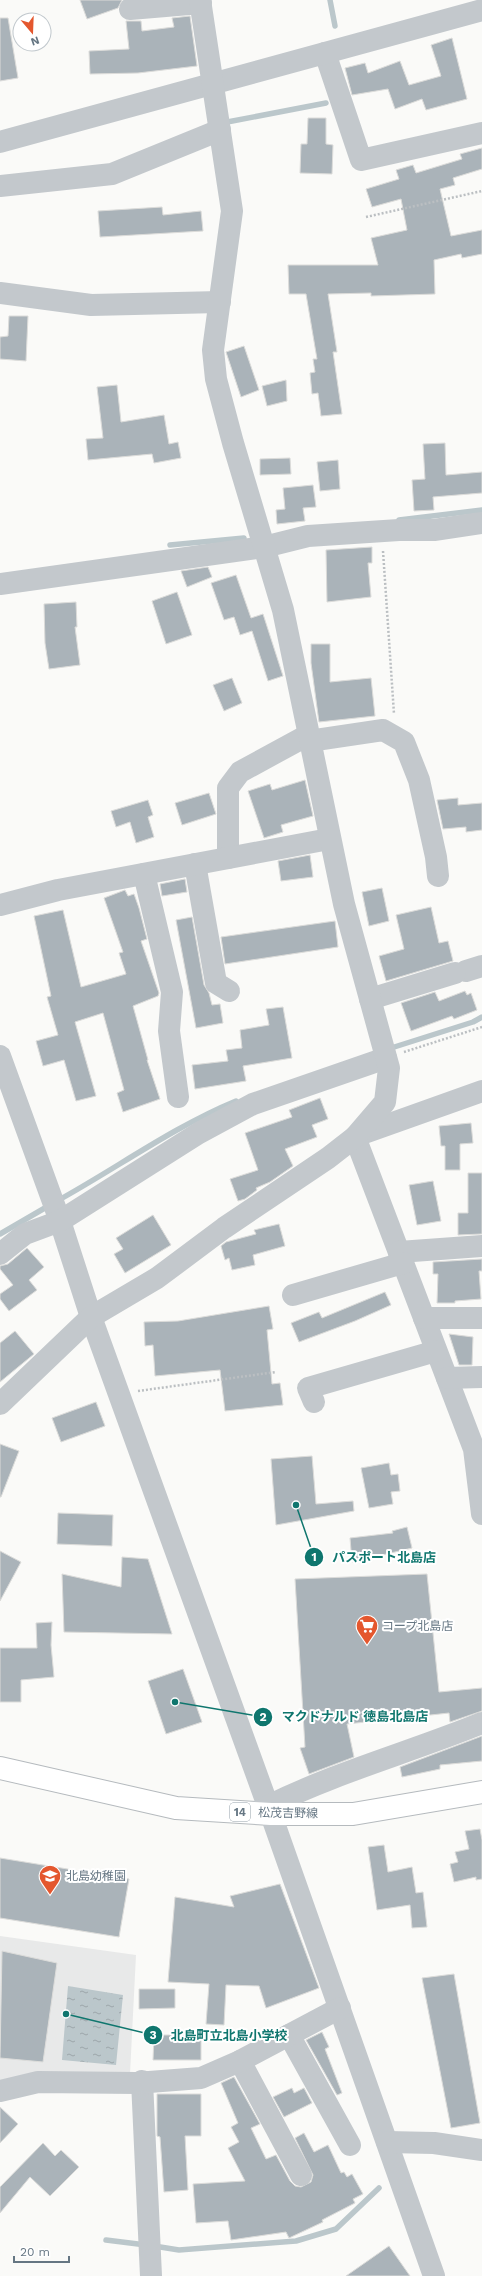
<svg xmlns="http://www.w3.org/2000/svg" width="482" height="2276" viewBox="0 0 482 2276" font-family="'Work Sans','Noto Sans JP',sans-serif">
<defs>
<pattern id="water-ripples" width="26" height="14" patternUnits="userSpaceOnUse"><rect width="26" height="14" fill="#bbc7cb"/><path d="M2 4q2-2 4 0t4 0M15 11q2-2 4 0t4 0" fill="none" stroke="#9ca6aa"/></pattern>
</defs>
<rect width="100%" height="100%" fill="#fafaf8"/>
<polygon fill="#e8e9e9" points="0,1936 136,1955 130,2074 0,2082"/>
<polygon fill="url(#water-ripples)" points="68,1986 123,1995 116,2065 62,2060"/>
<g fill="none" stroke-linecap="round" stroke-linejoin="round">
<g stroke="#bbc7cb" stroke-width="5.5">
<polyline points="330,0 335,26"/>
<polyline points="222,123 326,103"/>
<polyline points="399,520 482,510"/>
<polyline points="170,545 244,538"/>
<polyline points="388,1049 473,1022 482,1017"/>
<path d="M57 1201C117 1168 173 1127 236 1101"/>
<polyline points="0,1234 50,1205"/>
<polyline points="106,2240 146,2245"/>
<polyline points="154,2246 179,2250 296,2241 336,2229 379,2188"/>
</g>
</g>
<g fill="#aab3b9" stroke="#dcdcda">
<polygon points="80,0 122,0 118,8 87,19"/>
<polygon points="190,16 197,66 138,73 90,74 89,51 129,49 126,21 141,21 142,31 174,27 172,18"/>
<polygon points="0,18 8,18 18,78 0,81"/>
<polygon points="452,38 467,99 426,110 422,99 395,109 388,89 352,95 345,68 365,63 368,73 400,61 409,85 441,76 431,45"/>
<polygon points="308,118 326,118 326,144 333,145 332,174 300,173 301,144 307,144"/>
<polygon points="482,148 482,169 453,178 455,185 440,189 451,236 482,230 482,254 462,258 461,254 434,260 435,294 371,296 371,293 328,294 337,352 333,352 342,414 321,416 318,393 312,394 310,373 315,372 313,359 317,359 306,294 289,294 288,265 378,265 371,238 407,230 401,199 372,207 366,189 399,179 396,170 413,165 416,173 462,159 460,154"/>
<polygon points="162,207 163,215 201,211 203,231 100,237 98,211"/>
<polygon points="9,316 28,316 26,361 0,359 0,337 8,336"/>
<polygon points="244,346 259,390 241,397 226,352"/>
<polygon points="286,380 287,401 267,406 262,386"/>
<polygon points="117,385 121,422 164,415 169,444 178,442 181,458 154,463 152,454 88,460 86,439 103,438 97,387"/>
<polygon points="445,443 446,475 482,472 482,493 433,497 434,510 414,511 412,480 425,479 423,444"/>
<polygon points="290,458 291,474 260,475 260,459"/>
<polygon points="338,460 340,489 320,491 317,462"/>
<polygon points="313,485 316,507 303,508 305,521 277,524 276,510 285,509 283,488"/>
<polygon points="372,547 372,563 368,563 371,597 327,602 326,550"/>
<polygon points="208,567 212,577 187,587 181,571"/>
<polygon points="236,575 251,618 263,614 283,676 268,681 252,631 240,635 234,617 224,620 211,583"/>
<polygon points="177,592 192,635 166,644 152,601"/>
<polygon points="76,602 77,627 75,627 80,665 49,669 45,643 44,604"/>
<polygon points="311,644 330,644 330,682 371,678 375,716 319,722 311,663"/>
<polygon points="232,678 242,703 224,711 213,685"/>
<polygon points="305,780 313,816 281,825 283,832 264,838 248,791 270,784 272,790"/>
<polygon points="209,793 216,814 182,825 175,803"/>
<polygon points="458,798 458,805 482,803 482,830 466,832 466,827 443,829 437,800"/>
<polygon points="148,800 153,815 148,817 154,837 136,843 130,822 116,827 111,811"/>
<polygon points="310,855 313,877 281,881 278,861"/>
<polygon points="185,879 187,892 162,896 160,884"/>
<polygon points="382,888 389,921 369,926 362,892"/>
<polygon points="125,890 128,896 134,894 139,908 147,939 141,941 159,993 158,996 133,1006 148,1060 147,1060 160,1099 123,1112 117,1093 124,1090 103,1013 75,1022 96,1096 76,1101 64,1060 43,1066 36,1041 58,1035 47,997 51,996 34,916 63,910 81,987 126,974 119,953 123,952 104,898"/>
<polygon points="431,907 439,943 448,941 453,961 386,981 379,956 404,949 396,915"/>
<polygon points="192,917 204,985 209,993 212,1005 220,1004 223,1023 196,1028 176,920"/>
<polygon points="335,921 338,947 225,964 221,937"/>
<polygon points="465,991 467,995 471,993 477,1010 454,1019 452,1016 411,1031 401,1003 435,992 439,1001"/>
<polygon points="283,1007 292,1058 243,1066 246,1081 195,1089 192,1065 228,1061 226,1050 242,1048 240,1030 269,1025 266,1009"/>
<polygon points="320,1098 328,1119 312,1125 317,1137 285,1149 293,1166 270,1182 256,1188 257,1190 245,1199 238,1201 230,1179 258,1170 245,1133 292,1117 289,1110"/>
<polygon points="471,1123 473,1143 460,1144 460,1170 445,1170 445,1146 441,1146 439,1126"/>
<polygon points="468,1173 482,1173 482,1234 458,1235 458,1213 468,1213"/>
<polygon points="433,1181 441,1221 417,1225 409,1185"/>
<polygon points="153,1215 171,1245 125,1273 114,1254 123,1249 116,1238"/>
<polygon points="279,1224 285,1246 253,1255 255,1265 232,1270 229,1258 225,1260 221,1246 226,1242 256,1234 254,1230"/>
<polygon points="27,1248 44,1267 29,1280 37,1290 9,1311 0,1299 0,1294 13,1285 0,1269 0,1266 8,1264"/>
<polygon points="482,1259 482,1271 479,1271 481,1299 455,1301 455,1303 437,1303 438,1274 433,1274 433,1262"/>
<polygon points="385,1292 391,1305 355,1321 299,1342 291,1323 319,1312 322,1318"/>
<polygon points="269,1306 273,1329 267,1330 272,1384 280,1383 283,1405 225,1411 220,1370 155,1376 153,1345 145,1346 144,1322 178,1321"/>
<polygon points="15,1331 34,1354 0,1382 0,1343"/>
<polygon points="449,1334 473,1337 472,1365 459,1365"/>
<polygon points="96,1402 105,1426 61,1442 52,1418"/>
<polygon points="0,1444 19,1451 1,1497 0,1497"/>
<polygon points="312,1456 316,1504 353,1501 354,1511 276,1525 271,1459"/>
<polygon points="389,1463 391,1475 398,1474 400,1491 391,1492 393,1504 369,1508 361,1468"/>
<polygon points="58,1513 113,1515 112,1546 57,1544"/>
<polygon points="407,1527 412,1548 352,1562 350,1538 393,1533 392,1531"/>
<polygon points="0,1551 21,1562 0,1601"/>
<polygon points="122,1557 148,1559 172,1634 64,1632 62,1574 121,1587"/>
<polygon points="427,1574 439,1692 482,1688 482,1711 450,1722 449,1713 347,1724 354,1757 309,1774 300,1748 305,1747 295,1579"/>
<polygon points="52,1622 51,1645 54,1677 21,1680 21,1702 0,1702 0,1648 37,1648 36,1623"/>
<polygon points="183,1669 202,1722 166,1734 148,1681"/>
<polygon points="482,1736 482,1761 440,1765 440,1769 402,1777 400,1767"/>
<polygon points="480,1829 482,1840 482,1879 476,1880 476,1877 454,1882 450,1864 458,1862 455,1852 469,1849 465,1831"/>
<polygon points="384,1845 388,1872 412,1867 416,1893 423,1892 427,1927 412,1928 410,1905 377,1910 368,1847"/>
<polygon points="0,1858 129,1879 119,1937 0,1918"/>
<polygon points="280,1884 319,1988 266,2008 259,1986 226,1985 224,2025 206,2024 209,1984 168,1982 175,1897 234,1907 230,1896"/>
<polygon points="2,1951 57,1963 43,2062 0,2058"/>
<polygon points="454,1974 480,2123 451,2128 422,1978"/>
<polygon points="139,1989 175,1989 175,2008 139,2009"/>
<polygon points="322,2032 329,2047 325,2049 342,2093 337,2095 306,2040"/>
<polygon points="154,2035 201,2035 201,2060 153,2060"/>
<polygon points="234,2077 260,2124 251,2128 266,2159 276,2155 290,2181 295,2186 301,2187 311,2182 313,2175 295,2138 304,2133 314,2152 328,2145 341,2173 344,2172 347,2177 352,2174 363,2194 353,2199 355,2203 322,2220 323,2222 289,2238 286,2232 231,2240 228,2221 196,2223 193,2184 245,2181 228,2148 239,2142 231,2127 238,2123 221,2083"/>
<polygon points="292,2088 294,2093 304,2088 312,2103 284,2117 273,2097"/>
<polygon points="157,2094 201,2094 201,2136 185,2136 188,2190 164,2192 160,2137 157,2136"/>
<polygon points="0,2107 18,2124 0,2143"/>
<polygon points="43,2143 55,2156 61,2150 79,2167 50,2196 30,2177 0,2213 0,2187"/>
<polygon points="389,2246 410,2276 346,2276"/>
</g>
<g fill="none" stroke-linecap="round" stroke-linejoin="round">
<g stroke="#b5babe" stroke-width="24">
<polyline id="major" points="0,1768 176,1808 271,1814 353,1814 482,1792"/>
</g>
<g stroke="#bbbfc2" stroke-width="2.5" stroke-dasharray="2 2" stroke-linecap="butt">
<polyline points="366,217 482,191"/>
<polyline points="383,551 394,714"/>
<polyline points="404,1052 482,1027"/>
<polyline points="138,1391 276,1372"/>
</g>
<g stroke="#c3c8cc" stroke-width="22">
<polyline points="130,9 201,3"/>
<polyline points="325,53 361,160 482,133"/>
<polyline points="0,142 482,10"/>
<polyline points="0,186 112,174 220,130"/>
<polyline points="0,293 91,305 220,302"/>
<polyline points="0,584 264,547 308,536 399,530 434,530 482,523"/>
<polyline points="309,741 383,730 404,742 419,780 436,857 438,876"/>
<polyline points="228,858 228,788 240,772 308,735"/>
<polyline points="195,864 216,983 229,991"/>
<polyline points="144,874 172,992 169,1031 178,1097"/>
<polyline points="0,905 58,890 329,839"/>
<polyline points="466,971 482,966"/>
<polyline points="370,999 455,973"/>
<polyline points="0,1056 60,1221 91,1317 268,1806 434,2276"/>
<polyline points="356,1136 482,1091"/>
<polyline points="355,1137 474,1449 482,1514"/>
<polyline points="399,1252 482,1246"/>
<polyline points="0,1254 25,1234 60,1221 199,1133 253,1104 386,1058"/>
<polyline points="293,1295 403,1263"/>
<polyline points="424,1318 482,1318"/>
<polyline points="447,1378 482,1377"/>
<polyline points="314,1402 308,1388 436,1351"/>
<polyline points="0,1404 91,1317 157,1278 224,1228 328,1158 355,1137 385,1102 389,1068 344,904 283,610 233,443 216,379 213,350 232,211 200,0"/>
<path d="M268 1806C337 1772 411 1752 482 1723"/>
<polyline points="289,2035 350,2145"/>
<polyline points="240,2061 301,2175"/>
<polyline points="142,2081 151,2276"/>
<polyline points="0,2091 38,2082 136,2083 201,2078 240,2061 340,2008"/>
<polyline points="387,2142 434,2143 482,2150"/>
</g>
<use href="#major" stroke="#fff" stroke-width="22"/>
</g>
<defs>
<g id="supermarket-pin" transform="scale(1.15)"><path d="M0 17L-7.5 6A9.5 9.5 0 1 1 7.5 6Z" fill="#e4572e" stroke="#fff"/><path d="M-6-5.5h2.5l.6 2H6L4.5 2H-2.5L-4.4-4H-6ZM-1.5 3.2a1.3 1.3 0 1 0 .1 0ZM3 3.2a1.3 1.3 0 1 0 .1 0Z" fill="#fff"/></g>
<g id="school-pin" transform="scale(1.15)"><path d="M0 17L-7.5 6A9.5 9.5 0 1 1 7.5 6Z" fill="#e4572e" stroke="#fff"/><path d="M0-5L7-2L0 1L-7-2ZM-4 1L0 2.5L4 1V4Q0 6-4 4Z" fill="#fff"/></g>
</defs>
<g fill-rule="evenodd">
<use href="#supermarket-pin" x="367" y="1626"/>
<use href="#school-pin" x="50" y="1876"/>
</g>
<g text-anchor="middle" stroke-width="4" stroke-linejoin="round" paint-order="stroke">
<rect fill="#fff" stroke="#939fa8" stroke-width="1" x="230" y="1803" width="20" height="18" rx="3"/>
<g font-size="11" font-weight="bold" fill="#657683">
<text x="240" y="1816">14</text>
</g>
<g font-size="12" fill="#657683" stroke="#fff" text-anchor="start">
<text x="382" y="1630">コープ北島店</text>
<text x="66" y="1880">北島幼稚園</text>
</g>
<g font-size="12" fill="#657683" stroke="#fff">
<text transform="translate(288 1813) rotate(1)" y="4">松茂吉野線</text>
</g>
</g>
<path fill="none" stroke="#0f766e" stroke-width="1.5" d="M296 1505L314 1557M175 1702L263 1717M66 2014L153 2035"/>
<g fill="#0f766e" stroke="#fff" stroke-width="1.5">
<circle cx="296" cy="1505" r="4"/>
<circle cx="175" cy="1702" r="4"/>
<circle cx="66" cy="2014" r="4"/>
<circle cx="314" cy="1557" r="10"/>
<circle cx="263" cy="1717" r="10"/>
<circle cx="153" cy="2035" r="10"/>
</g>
<g font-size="12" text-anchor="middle" font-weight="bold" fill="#fff">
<text x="314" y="1561">1</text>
<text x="263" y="1721">2</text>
<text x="153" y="2039">3</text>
</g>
<g font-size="13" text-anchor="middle" font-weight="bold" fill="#0f766e" stroke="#fff" stroke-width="4" stroke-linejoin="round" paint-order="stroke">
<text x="384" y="1562">パスポート北島店</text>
<text x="355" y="1721">マクドナルド 徳島北島店</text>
<text x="229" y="2040">北島町立北島小学校</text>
</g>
<g transform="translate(32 32) rotate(161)"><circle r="19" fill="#ffffff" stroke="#c1c8cd"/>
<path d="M0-3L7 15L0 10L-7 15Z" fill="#e4572e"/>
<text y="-6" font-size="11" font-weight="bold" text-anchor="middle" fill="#657683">N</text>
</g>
<path d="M14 2256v6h55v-6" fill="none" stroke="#657683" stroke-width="2"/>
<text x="20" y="2256" font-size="12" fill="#657683" stroke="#ffffff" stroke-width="3" paint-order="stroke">20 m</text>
</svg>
